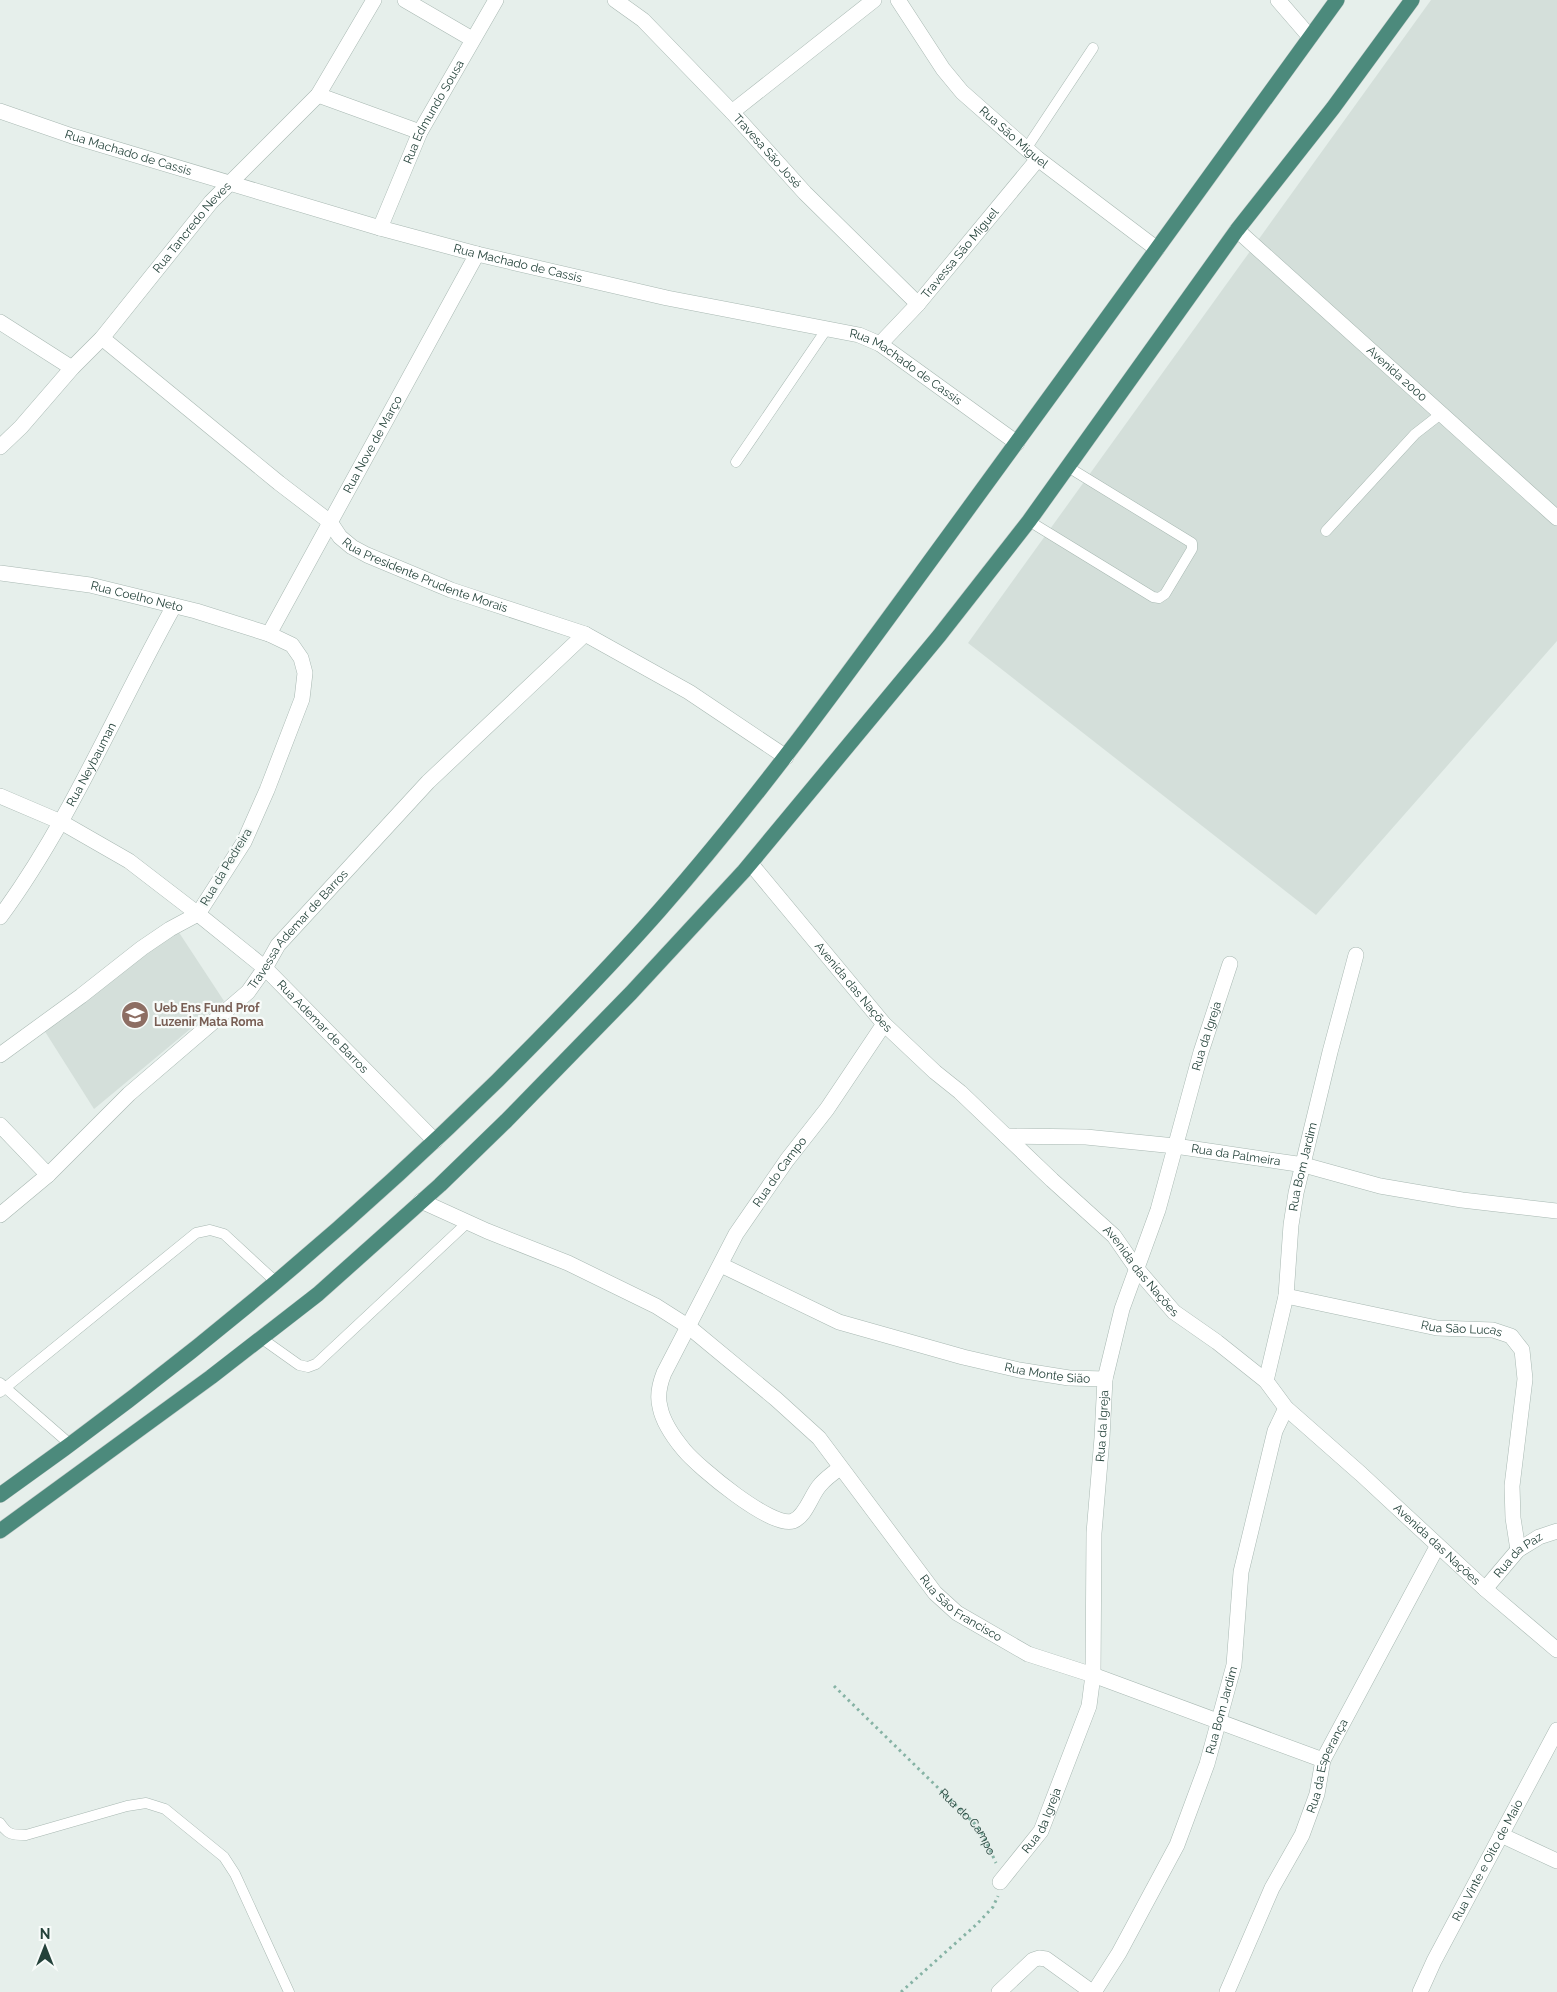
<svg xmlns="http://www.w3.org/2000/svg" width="1557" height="1992" viewBox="0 0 1557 1992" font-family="Raleway,sans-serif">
<rect width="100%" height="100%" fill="#e6efeb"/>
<g fill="#d4dfda">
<polygon points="1431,0 1557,0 1557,641 1316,915 968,643"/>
<polygon points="178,931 224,1001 94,1109 44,1030"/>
</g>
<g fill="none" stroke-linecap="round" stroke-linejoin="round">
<g stroke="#a8b8b2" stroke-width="11">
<g id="service">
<polyline points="1026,149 1093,48"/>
<polyline points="736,462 828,327"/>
<polyline points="1029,521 1153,597 1159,598 1165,594 1192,549 1192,543 1068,467"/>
<polyline points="1326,531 1415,434 1442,413"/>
<polyline points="261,1338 299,1365 308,1367 316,1364 468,1222"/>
<polyline points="0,1383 71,1445"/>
<polyline points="0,1392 196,1233 210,1230 224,1234 276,1282"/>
<path d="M0 1823C8 1835 12 1835 26 1835L127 1806 146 1803 165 1809 224 1857 235 1874 289 1992"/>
</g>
</g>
<g stroke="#a8b8b2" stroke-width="16">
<g id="minor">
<polyline points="405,0 472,39"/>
<path id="s2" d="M615 0 643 20 732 112 805 193 918 304"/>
<path id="s3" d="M898 0 943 69 962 92 1038 159 1157 249"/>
<polyline points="1278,0 1310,37"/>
<polyline points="318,95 420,132"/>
<path id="s4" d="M0 111 72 136 380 228 477 254 667 298 859 335 880 344 1017 443"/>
<polyline points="732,112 874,0"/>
<path id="s5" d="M380 228 420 132 496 0"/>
<polyline points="0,322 72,368"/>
<path id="s6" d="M102 338 279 483 330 522 340 537 352 547 367 555 451 590 585 634 689 692 786 757"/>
<path id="s7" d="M880 344 918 304 1038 159"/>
<path id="s8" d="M0 447 21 427 72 368 102 338 211 202 318 95 374 0"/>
<path id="s9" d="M0 573 90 585 196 611 269 634 292 645 301 658 305 673 302 699 267 790 244 842 198 914 170 929 142 948 81 996 0 1055"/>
<path id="s10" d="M269 634 477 254"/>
<path id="s11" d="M0 796 61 822 129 861 198 914 265 968 435 1141"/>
<path id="s12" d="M751 864 884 1024 935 1072 960 1092 1052 1180 1114 1236 1137 1269 1174 1312 1217 1342 1266 1381 1286 1408 1361 1474 1485 1589 1557 1650"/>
<path id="s13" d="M0 917C70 822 116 710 174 606"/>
<polyline points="0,1125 48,1175"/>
<path id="s14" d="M1006 1136 1086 1137 1175 1146 1304 1165 1380 1186 1462 1200 1557 1211"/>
<path id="s15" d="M421 1201 487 1231 568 1263 656 1306 689 1327 776 1399 819 1438 935 1593 957 1613 1028 1654 1093 1675 1323 1760"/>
<path id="s16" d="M0 1215 48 1175 129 1094 248 992 265 968 278 945 428 782 585 634"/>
<path id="s17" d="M721 1265 839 1322 963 1357 1019 1370 1069 1378 1105 1379"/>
<path id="s18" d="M1286 1296 1437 1328 1493 1330 1511 1336 1522 1350 1525 1379 1512 1486 1513 1518 1518 1550"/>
<path id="s19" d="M1266 1381 1286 1296 1291 1225 1296 1193 1330 1052 1356 955"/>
<path id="s20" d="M840 1468C833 1473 826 1478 820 1485 811 1495 806 1516 793 1521 772 1529 698 1467 684 1450 674 1438 663 1423 660 1407 657 1396 660 1383 664 1373L736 1234 787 1160 827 1109 884 1024"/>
<path id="s21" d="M1485 1589 1518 1550 1539 1537 1557 1531"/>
<polyline points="1501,1835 1557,1861"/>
<path id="s22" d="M1000 1882 1041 1831 1089 1706 1093 1675 1094 1533 1102 1438 1105 1379 1122 1309 1158 1210 1201 1052 1230 964"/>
<polyline points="999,1992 1033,1960 1039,1958 1046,1959 1092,1992"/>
<path id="s23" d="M1094 1992 1119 1953 1177 1845 1207 1764 1234 1665 1241 1572 1275 1431 1286 1408"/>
<path id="s24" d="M1227 1992 1272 1888 1302 1835 1317 1794 1323 1760 1437 1547"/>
<path id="s25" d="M1420 1992 1434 1961 1557 1730"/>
</g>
</g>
<g stroke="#a8b8b2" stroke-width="16">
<g id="tertiary">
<path id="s26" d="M1237 230 1557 518"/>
</g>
</g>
<g stroke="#c2cac8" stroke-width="16">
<g id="trunk">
<path d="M0 1495C177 1370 343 1232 498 1080 553 1025 607 970 659 911 762 794 852 668 944 542 1076 362 1206 180 1337 0"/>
<polyline points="0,1531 211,1377 318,1294 440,1185 506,1121 631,993 744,871 939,636 1029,521 1237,230 1333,108 1412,0"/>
</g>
</g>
<g stroke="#86b3a5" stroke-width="3" stroke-dasharray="2.5 4" stroke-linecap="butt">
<path id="s1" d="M834 1686 975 1824 983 1835 996 1863"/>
<polyline points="901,1992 977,1924 993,1907 998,1896"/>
</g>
<use href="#service" stroke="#fff" stroke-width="10"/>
<use href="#minor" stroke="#fff" stroke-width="15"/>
<use href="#tertiary" stroke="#fff" stroke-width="15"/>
<use href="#trunk" stroke="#4c8a7c" stroke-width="15"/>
</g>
<defs>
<g id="school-disc" transform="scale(1.4375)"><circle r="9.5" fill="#8d6e63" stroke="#f7fbf9"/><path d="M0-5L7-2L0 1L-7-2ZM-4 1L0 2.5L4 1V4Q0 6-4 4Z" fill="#fff"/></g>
</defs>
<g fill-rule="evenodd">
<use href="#school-disc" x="135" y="1015"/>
</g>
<g text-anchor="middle" stroke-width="4.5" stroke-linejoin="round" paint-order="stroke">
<g font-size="12" fill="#24423a" stroke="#f7fbf9">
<text dy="4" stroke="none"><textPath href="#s5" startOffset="128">Rua Edmundo Sousa</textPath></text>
<text dy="4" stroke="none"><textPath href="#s3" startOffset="181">Rua São Miguel</textPath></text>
<text dy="4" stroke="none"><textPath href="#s2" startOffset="215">Travesa São José</textPath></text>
<text dy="4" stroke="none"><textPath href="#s4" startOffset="135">Rua Machado de Cassis</textPath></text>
<text dy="4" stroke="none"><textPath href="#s8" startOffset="292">Rua Tancredo Neves</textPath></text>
<text dy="4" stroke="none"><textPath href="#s7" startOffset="121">Travessa São Miguel</textPath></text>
<text dy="4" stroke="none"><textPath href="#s4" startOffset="540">Rua Machado de Cassis</textPath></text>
<text dy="4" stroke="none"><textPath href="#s4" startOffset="945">Rua Machado de Cassis</textPath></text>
<text dy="4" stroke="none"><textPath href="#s26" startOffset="215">Avenida 2000</textPath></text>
<text dy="4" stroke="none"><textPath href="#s10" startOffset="216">Rua Nove de Março</textPath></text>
<text dy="4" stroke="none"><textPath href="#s6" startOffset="405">Rua Presidente Prudente Morais</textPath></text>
<text dy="4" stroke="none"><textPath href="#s9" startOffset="139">Rua Coelho Neto</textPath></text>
<text dy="4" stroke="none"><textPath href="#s13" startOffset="178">Rua Neybauman</textPath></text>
<text transform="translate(226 867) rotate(-59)" y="4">Rua da Pedreira</text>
<text dy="4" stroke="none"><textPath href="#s16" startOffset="414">Travessa Ademar de Barros</textPath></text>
<text dy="4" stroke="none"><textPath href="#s12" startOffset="160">Avenida das Nações</textPath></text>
<text dy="4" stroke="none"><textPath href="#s11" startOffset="400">Rua Ademar de Barros</textPath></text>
<text dy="4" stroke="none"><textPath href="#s22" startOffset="885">Rua da Igreja</textPath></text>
<text dy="4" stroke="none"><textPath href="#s14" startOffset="231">Rua da Palmeira</textPath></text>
<text dy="4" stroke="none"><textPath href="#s19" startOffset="218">Rua Bom Jardim</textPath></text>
<text dy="4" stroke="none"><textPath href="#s20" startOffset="522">Rua do Campo</textPath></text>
<text dy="4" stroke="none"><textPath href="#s12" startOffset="565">Avenida das Nações</textPath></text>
<text dy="4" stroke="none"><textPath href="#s18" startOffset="179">Rua São Lucas</textPath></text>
<text dy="4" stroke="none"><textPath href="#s17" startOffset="346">Rua Monte Sião</textPath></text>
<text dy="4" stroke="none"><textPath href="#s22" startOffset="480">Rua da Igreja</textPath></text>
<text dy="4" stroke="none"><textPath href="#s12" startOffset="970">Avenida das Nações</textPath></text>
<text dy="4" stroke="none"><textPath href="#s21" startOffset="48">Rua da Paz</textPath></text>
<text dy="4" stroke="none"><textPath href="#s15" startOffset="691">Rua São Francisco</textPath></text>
<text dy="4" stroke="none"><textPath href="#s23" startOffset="311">Rua Bom Jardim</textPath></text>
<text dy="4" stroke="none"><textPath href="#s24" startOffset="248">Rua da Esperança</textPath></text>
<text dy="4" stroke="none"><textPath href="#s22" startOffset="75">Rua da Igreja</textPath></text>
<text dy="4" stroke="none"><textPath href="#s1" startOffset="191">Rua do Campo</textPath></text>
<text dy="4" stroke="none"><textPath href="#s25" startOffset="148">Rua Vinte e Oito de Maio</textPath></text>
</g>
<g font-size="12" font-weight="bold" fill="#785e54" stroke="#f7fbf9" text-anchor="start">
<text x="154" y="1012">Ueb Ens Fund Prof<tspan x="154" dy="14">Luzenir Mata Roma</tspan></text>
</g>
</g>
<g transform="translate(45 1947)" stroke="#f7fbf9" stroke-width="4" paint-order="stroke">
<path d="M0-4L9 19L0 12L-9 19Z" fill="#24423a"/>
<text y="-8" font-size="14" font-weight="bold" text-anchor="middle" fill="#24423a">N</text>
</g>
</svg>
